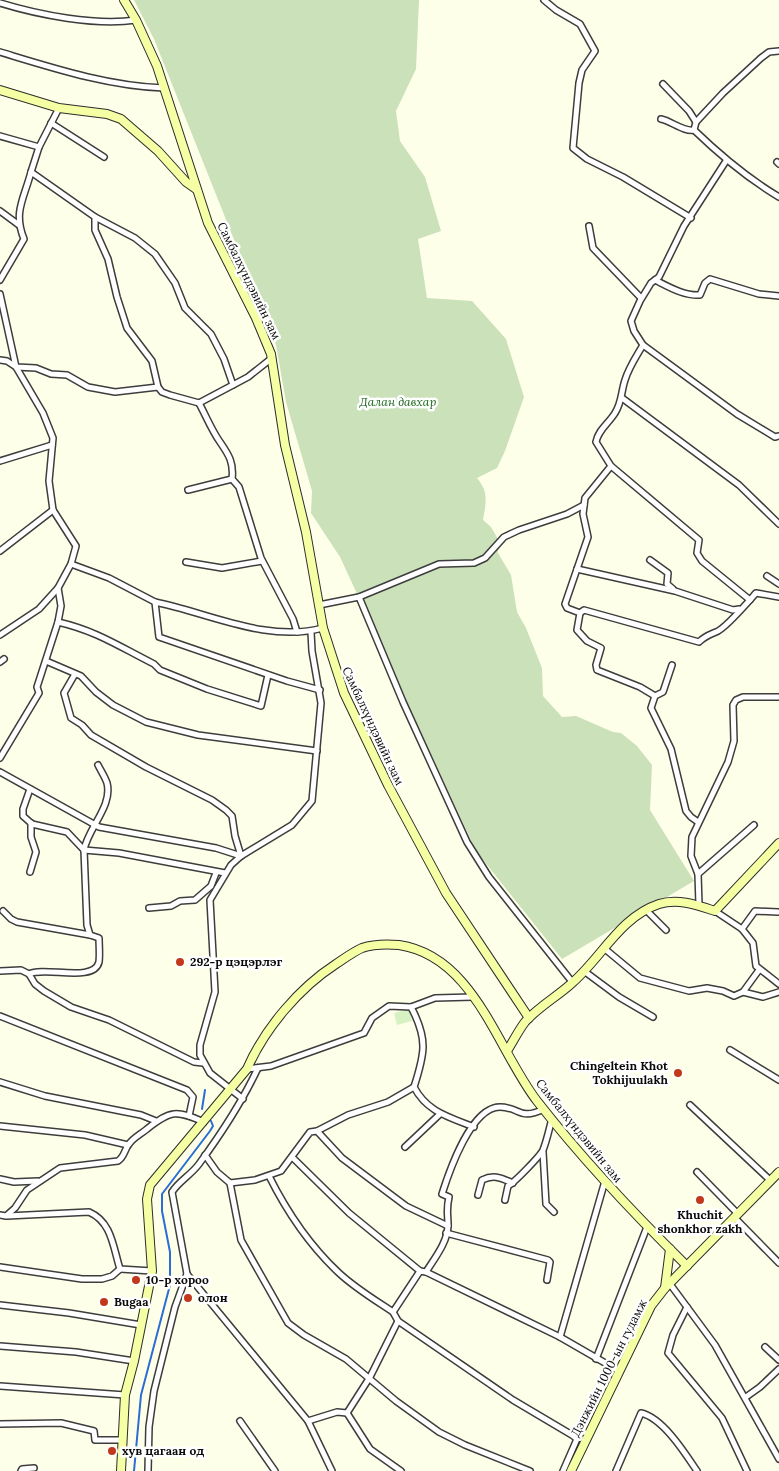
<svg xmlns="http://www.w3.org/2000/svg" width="779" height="1471" viewBox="0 0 779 1471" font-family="Lora,serif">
<rect width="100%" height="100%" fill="#feffe8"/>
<path fill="#cbe1b9" d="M134 0H419L416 69 396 111 400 141 425 177 441 231 418 239 427 298 472 301 506 339 524 397 505 451 497 468 477 478C489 492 486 503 483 520L491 527 499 541 498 553 511 575 517 612 526 628 542 668 543 696 562 717 576 716 613 732 621 733 637 746 652 765 650 810 694 881 562 959 476 851 340 557 311 513 312 491 286 402 276 345 154 39Z"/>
<polygon fill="#d7f2c2" points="409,1009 412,1021 397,1025 394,1013"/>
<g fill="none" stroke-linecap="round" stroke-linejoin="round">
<g stroke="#2b6cd5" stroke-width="2">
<polyline points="202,1109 205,1090"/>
<polyline points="134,1471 141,1395 170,1285 170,1252 162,1211 162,1194 210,1131 213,1126 211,1121"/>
</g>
<g stroke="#3d3d3d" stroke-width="8">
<g id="street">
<polyline points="544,0 556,10 580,24 595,51 582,70 579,83 573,148 587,159 623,177 691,218"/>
<path d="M0 3C39 15 96 26 136 20"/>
<path d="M0 52C53 68 108 86 164 88"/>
<path d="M663 84 689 111 696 122 694 130C721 156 747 178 779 197"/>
<path d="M661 119C671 121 684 132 694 130"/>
<polyline points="696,122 723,93 761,58 769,52 779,51"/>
<polyline points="51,123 104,157"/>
<polyline points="0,136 39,147"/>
<path d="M726 161 684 226 659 277 651 283 640 301 631 321 634 331 643 345C636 357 629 367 625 380 621 392 622 402 615 413 609 423 598 430 596 442L611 466 699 540 697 553 702 561 750 600"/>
<polyline points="777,162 779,164"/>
<polyline points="31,172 39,147 59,108"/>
<polyline points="0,211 19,225"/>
<polyline points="95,217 135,238 155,254 175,283 185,308 211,334 224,359 233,385"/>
<polyline points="589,226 593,248 641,298"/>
<path d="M0 280 24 239C13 212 24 199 31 172L95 217V230L108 259 117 297 127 328 152 361 158 387 162 392 170 395 199 403 248 377 272 358"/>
<path d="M655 280C669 287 684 296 700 295L705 283 710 279 759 294 779 296"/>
<polyline points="0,294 16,367 36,368 51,374 67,375 88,387 115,392 158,387"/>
<polyline points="643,345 737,414 775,437 779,436"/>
<polyline points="0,360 7,361 16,367 43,413 53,438 49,481 53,510 76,546 71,564 58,588 61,606 58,622 37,687 39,693 0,758"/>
<polyline points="622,398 739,485 779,524"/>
<path d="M199 403C206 416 212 431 220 442 229 455 234 463 232 479L239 487 261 558 293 619 297 632"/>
<polyline points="0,461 52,445"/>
<polyline points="611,466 585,498 583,514 588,537 565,604 567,608 580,613 577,630 587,641 601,648 596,665 597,670 640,687 655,696"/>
<polyline points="188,490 232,479"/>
<polyline points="0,551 53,510"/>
<polyline points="650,560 668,573 667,584 673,589"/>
<polyline points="186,562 222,568 262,561"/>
<polyline points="71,564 109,578 155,602 159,637 287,681 320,690"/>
<polyline points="577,569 675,591 733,610 739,609"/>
<polyline points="767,576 779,584"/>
<polyline points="359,597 439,564 474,563 485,558 504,537 519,530 567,514 584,505"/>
<path d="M155 602C209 613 267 643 323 628"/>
<polyline points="319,605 359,597 403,702 467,842 489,877 573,983"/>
<path d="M580 613 584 610 699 642C705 636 709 635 716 632 725 629 748 602 756 593L779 597"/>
<path d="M58 622C97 631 120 647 154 664L160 670 207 689 261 706 268 675"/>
<polyline points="0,635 39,609 58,588"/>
<polyline points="46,661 81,676 96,692 113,705 146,722 198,735 317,751"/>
<polyline points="0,662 4,659"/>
<polyline points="672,665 663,692 655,696 651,708 671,749 686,811 691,817 698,822"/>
<polyline points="75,674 64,693 71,718 82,725 91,735 146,767 212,800 226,810 232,816 235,836 241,856"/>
<polyline points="0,772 99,827 216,848 241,856"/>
<polyline points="30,789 23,809 23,816 32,824 67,832 84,850"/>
<path d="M84 850C88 828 113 806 107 783 105 777 101 771 98 765"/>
<polyline points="30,872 36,852 31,837 31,823"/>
<polyline points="698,874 754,825"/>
<polyline points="699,905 698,874 691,856 692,837 728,762 734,741 733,705 736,700 743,697 779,697"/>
<polyline points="149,908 171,906 180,901 195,900 211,886 216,873"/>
<polyline points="646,910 666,930"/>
<polyline points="3,911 11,919 17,922 90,935"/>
<polyline points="715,911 742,929 753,943 756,966 779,984"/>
<polyline points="742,929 755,911 778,912"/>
<polyline points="605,949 640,978 689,991 707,988 723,991 734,996 743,992 759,970"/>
<polyline points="0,971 21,970 29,974 35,984 44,991 71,1007 109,1020 194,1062 203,1063"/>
<polyline points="584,971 619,997 653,1017"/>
<path d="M29 974C45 966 94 983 99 962 100 954 99 945 99 938L90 935 87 925 84 850 119 853 225 873"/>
<polyline points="743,992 763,997 779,992"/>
<path d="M411 1007C428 1039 425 1053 414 1087 427 1112 449 1117 474 1127"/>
<polyline points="0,1016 187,1090 193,1097 189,1116"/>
<polyline points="730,1050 779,1080"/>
<polyline points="247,1069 271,1066 364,1033 372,1018 389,1006 411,1007 435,998 473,997"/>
<polyline points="0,1082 45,1096 141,1115 156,1121"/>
<polyline points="243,1099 210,1073 200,1055 200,1045 215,992 210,900 231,865 241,856 292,825 312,801 321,703 312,651 311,632"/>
<polyline points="690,1105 771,1181"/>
<polyline points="0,1126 85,1135 128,1145"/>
<polyline points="317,1131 348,1115 388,1102 414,1087"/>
<polyline points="405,1147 440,1114"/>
<polyline points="543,1152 546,1204 554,1212"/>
<polyline points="205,1155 217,1172 230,1183 255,1180 281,1171 310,1132 317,1131 342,1158 406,1206 448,1226"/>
<polyline points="292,1157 349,1213 420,1271"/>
<polyline points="697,1172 738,1214"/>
<path d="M269 1176C287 1212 309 1245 339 1273 355 1288 375 1300 393 1312"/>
<polyline points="0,1179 14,1182 38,1181"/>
<polyline points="230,1183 241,1240 288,1323 304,1335 346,1359 396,1401 439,1432 465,1445 530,1471"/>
<path d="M478 1195 482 1180C494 1174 501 1178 513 1183"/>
<path d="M505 1200 508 1186C515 1182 540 1156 543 1150 547 1140 549 1129 552 1119"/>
<path d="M0 1215 6 1216 15 1208 27 1190 60 1168 118 1161C125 1156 124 1150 129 1144 133 1138 141 1134 147 1129 171 1110 176 1110 204 1122"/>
<path d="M7 1216 89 1212C112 1222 113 1247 120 1269L152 1271"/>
<polyline points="734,1217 779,1263"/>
<polyline points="446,1233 548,1260 550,1262 547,1280"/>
<polyline points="0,1267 82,1279 102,1279 112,1276 120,1269"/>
<polyline points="426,1272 560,1337 619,1371"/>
<path d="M187 1274 308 1421 337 1412 347 1413 370 1377 398 1321 393 1312 420 1271 426 1272C434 1259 448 1242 448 1225 448 1214 446 1210 449 1197L442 1194C449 1172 471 1107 500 1107 520 1107 519 1121 544 1109"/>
<polyline points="670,1284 715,1345 779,1459"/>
<polyline points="0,1305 69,1313 141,1325"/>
<polyline points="687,1307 673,1335 668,1353 722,1418 747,1471"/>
<polyline points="398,1321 513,1400 572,1435 577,1439 563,1471"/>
<polyline points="560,1337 605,1181"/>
<polyline points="0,1346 76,1352 134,1361"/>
<polyline points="765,1347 779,1360"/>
<polyline points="596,1359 647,1227"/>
<polyline points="0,1386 125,1395"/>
<polyline points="746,1397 760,1387 779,1369"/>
<polyline points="347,1413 370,1449 401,1471"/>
<polyline points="240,1421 275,1471"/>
<polyline points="308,1421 332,1471"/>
<polyline points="0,1424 61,1423 94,1431 95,1440 121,1440"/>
<polyline points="21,1471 22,1469 34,1468"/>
<path d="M148 1471 149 1427 154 1391 175 1307 187 1274 172 1192C179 1181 191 1175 199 1164 221 1134 242 1102 258 1068"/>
<path d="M616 1471 641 1413C663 1418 685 1453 697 1471"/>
</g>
</g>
<g stroke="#2c2c2c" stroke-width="10">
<g id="secondary">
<polyline points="124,0 136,20 157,66 208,223 256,318 271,354 285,445 306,532 323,628 344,693 388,785 446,893 529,1018"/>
<polyline points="0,90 59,108 107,114 121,119 158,151 186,182 196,189"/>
<path d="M507 1051C513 1042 518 1031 525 1022 538 1007 558 996 572 983 602 957 620 917 659 904 678 898 697 905 715 911L779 843"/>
<polyline points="665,1288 670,1249"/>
<path d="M121 1471 125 1395 134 1361 152 1271 147 1199 150 1185 247 1069C265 1028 299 988 336 964 345 958 353 952 362 948 374 944 387 944 399 945 474 956 497 1049 537 1101 583 1160 634 1214 687 1266"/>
<polyline points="571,1471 651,1306 665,1288 779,1172"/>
</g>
</g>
<use href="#street" stroke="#fff" stroke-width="5"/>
<use href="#secondary" stroke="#f5ffa3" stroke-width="8"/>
</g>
<g fill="#c2381b" stroke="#fff" stroke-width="2">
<circle cx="180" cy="962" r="5"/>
<circle cx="678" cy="1073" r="5"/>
<circle cx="700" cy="1200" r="5"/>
<circle cx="136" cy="1280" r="5"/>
<circle cx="188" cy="1298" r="5"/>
<circle cx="104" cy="1302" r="5"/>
<circle cx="112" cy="1451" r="5"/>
</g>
<g text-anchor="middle" stroke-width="5" stroke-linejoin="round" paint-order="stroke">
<g font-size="12" fill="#0a0a0a" stroke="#fff">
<text transform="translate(249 281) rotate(64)" y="4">Самбалхүндэвийн зам</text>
<text transform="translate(373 726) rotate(65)" y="4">Самбалхүндэвийн зам</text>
<text transform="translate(579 1131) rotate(51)" y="4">Самбалхүндэвийн зам</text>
<text transform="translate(609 1368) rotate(-63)" y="4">Дэнжийн 1000-ын гудамж</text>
</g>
<g font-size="12" font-style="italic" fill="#186519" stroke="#fff">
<text x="398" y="406">Далан давхар</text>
</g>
<g font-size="12" font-weight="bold" fill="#0a0a0a" stroke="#fff" text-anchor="start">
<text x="190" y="966">292-р цэцэрлэг</text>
<text x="668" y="1070" text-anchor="end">Chingeltein Khot<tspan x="668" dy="14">Tokhijuulakh</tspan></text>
<text x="700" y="1219" text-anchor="middle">Khuchit<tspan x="700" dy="14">shonkhor zakh</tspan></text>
<text x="146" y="1284">10-р хороо</text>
<text x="198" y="1302">олон</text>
<text x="114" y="1306">Bugaa</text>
<text x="122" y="1455">хув цагаан од</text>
</g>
</g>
</svg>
